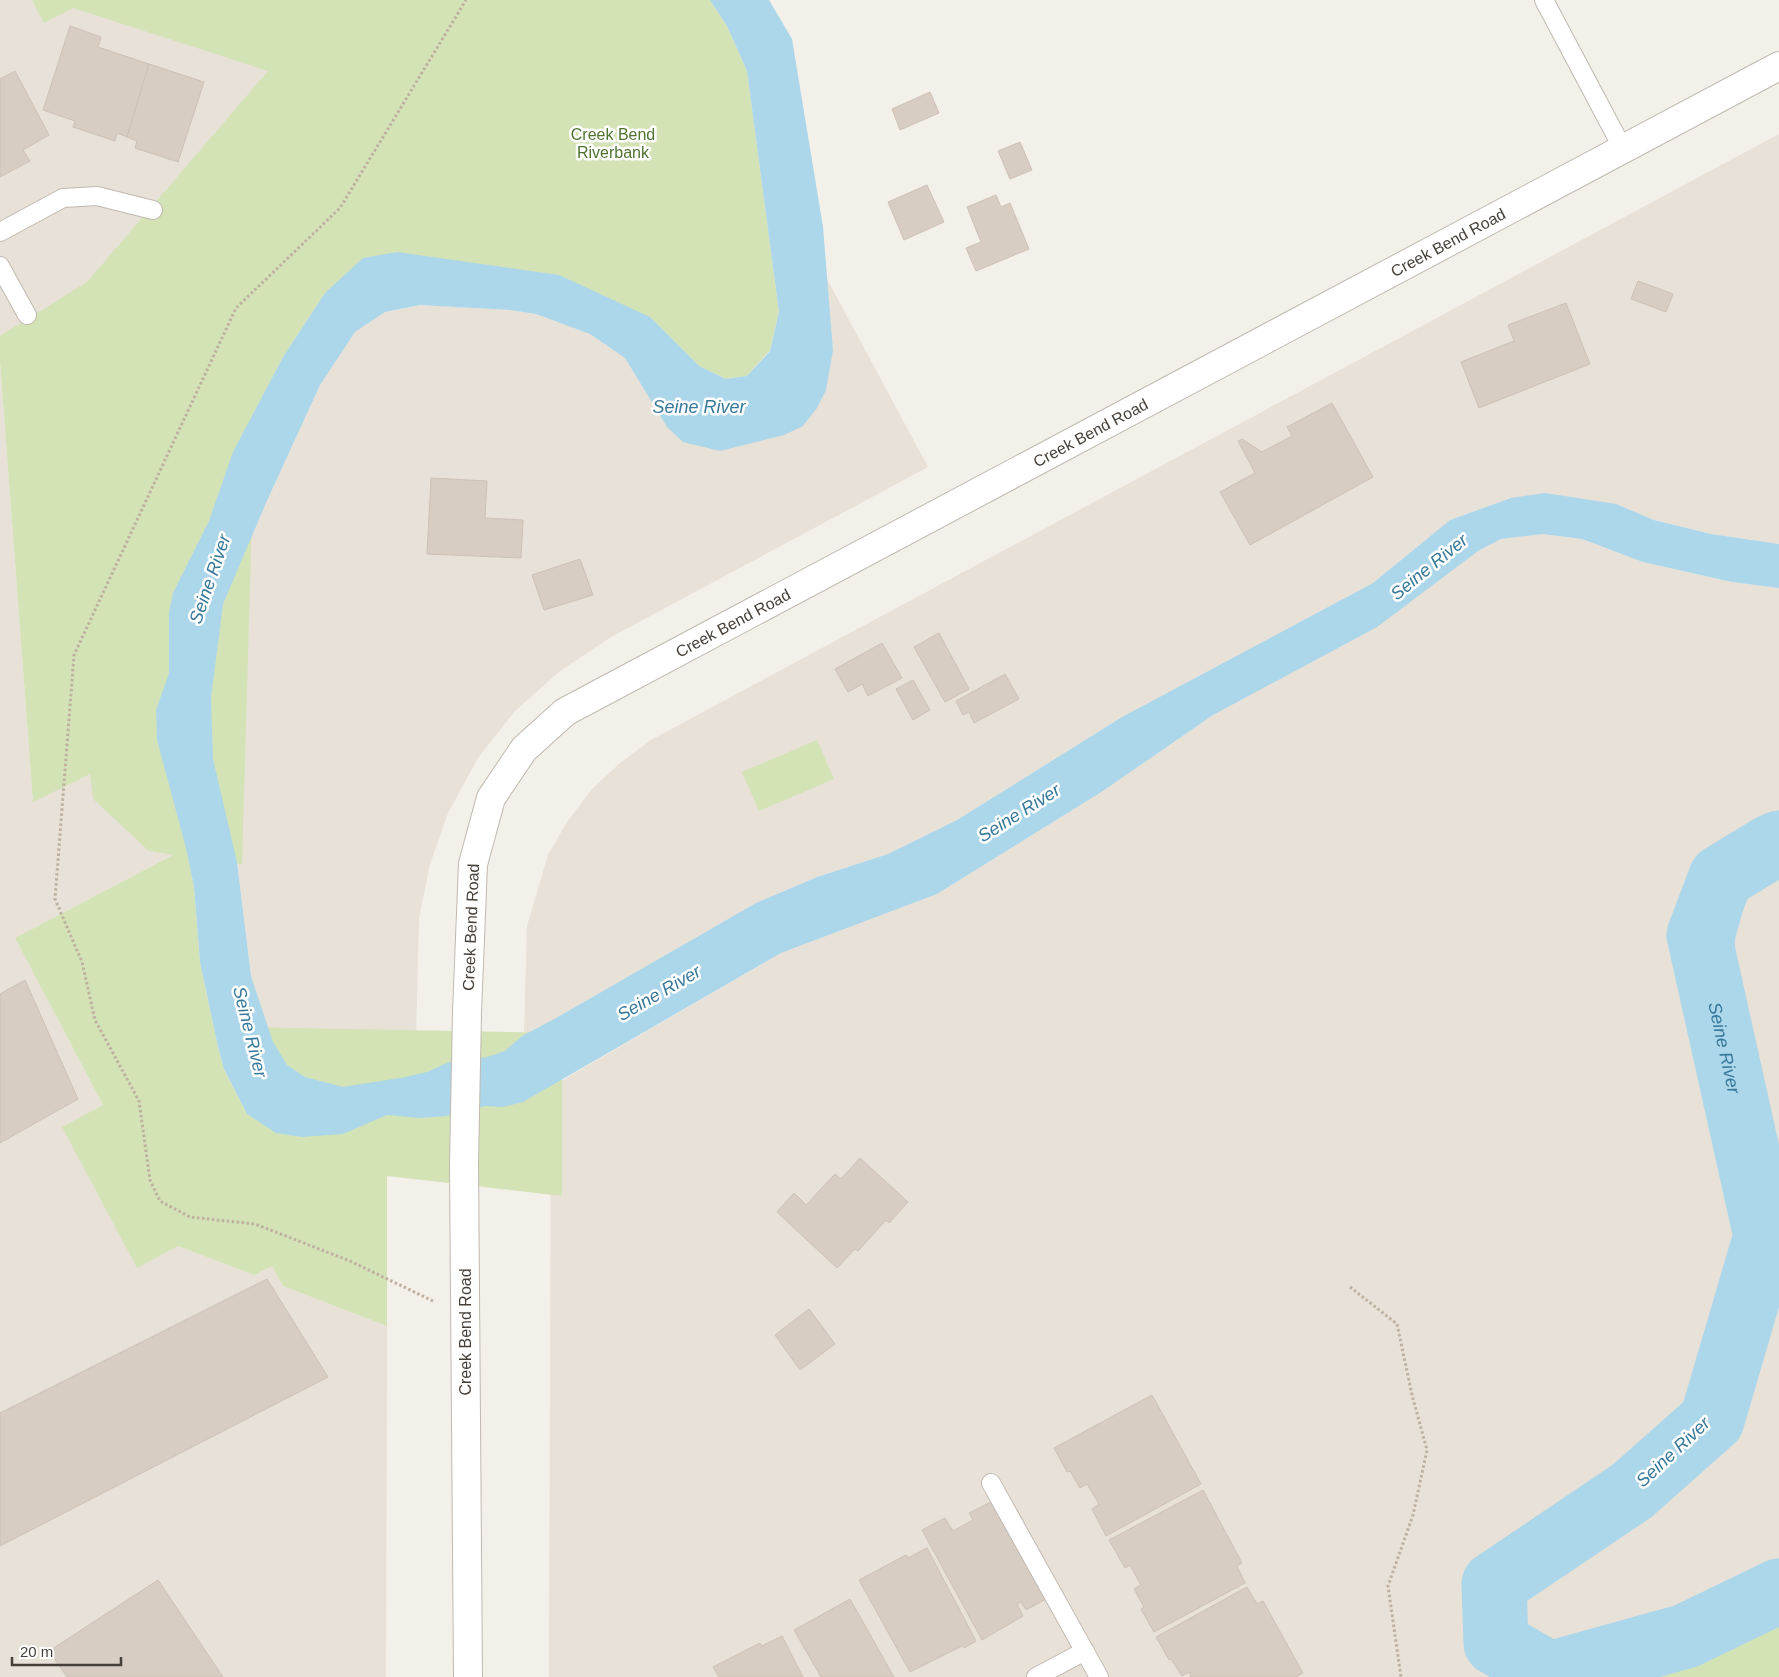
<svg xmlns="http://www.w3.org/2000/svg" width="1779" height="1677" viewBox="0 0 1779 1677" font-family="Arial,sans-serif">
<rect width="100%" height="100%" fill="#f3efe9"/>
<g fill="#e7e1d8">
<polygon points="0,0 32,0 36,7 48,0 369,39 227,230 0,336"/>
<polygon points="1779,134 1779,544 1711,534 1654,520 1616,504 1511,498 1450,520 1373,583 1122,717 957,820 888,854 817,877 756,903 556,1018 524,1035 527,926 548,855 567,822 592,789 620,763 651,740"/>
<polygon points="827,279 928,467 611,637 560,671 515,711 478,758 448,813 430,864 419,918 415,1075 273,1042 251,976 237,862 223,604 266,503 320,385 355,332 385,312 420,305 510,310 536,314 590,334 625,358 667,427 833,351"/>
<polygon points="0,362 33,801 157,740 186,848 15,938 103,1105 63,1127 178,1246 254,1275 272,1266 283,1286 387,1326 386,1677 0,1677"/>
<polygon points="1542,534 1582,539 1643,562 1732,582 1779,588 1779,824 1757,833 1695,1028 1712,1081 1757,1057 1742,1018 1736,976 1735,939 1746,900 1762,883 1779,874 1779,1571 1772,1574 1708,1617 1646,1654 1588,1675 1538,1674 1532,1677 549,1677 551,1087 781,953 937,894 1103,791 1213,715 1478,551 1501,539"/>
</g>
<g fill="#d3e3b6">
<polygon points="32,0 710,0 727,26 747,71 779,312 770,350 747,376 726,379 699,366 650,317 325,293 283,357 255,411 242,864 188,857 194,887 200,962 218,1047 224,1069 247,1114 242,1027 562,1033 562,1196 387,1176 387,1326 283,1286 272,1266 254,1275 178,1246 137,1268 62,1127 103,1105 15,938 173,855 149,851 93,799 90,774 33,802 0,362 0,336 87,282 268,71 73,8 44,23"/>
<polygon points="817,740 834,779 759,811 742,772"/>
<polygon points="1779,1571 1779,1677 1532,1677 1538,1674 1588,1675 1646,1654 1708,1617 1772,1574"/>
</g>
<g fill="#acd6ea">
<polygon points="710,0 769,0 792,39 823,227 833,350 826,390 817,408 803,426 784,435 720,451 683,442 667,427 625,358 590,334 536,314 510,310 420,305 385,312 355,332 320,385 266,503 223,604 211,698 213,759 237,862 251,976 273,1042 287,1065 305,1077 343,1087 406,1077 427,1072 449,1062 487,1057 505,1051 522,1036 556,1018 756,903 817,877 888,854 957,820 1122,717 1373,583 1450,520 1511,498 1545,493 1616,504 1654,520 1711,534 1779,544 1779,588 1732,582 1643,562 1582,539 1542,534 1501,539 1478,551 1377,627 1213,715 1103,791 937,894 781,953 523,1102 503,1107 485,1106 447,1116 420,1118 387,1115 343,1134 302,1137 276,1133 247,1114 224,1069 218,1047 200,962 194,887 186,848 157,740 156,710 169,673 169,612 173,593 209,521 233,452 283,357 325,293 363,258 397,252 559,275 650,317 699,366 726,379 747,376 770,351 779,312 747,71 727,26"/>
<polygon points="1779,824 1779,874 1762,883 1746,900 1735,939 1736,976 1742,1018 1757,1057 1712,1081 1695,1028 1684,965 1690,911 1706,875 1723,854 1757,833"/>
</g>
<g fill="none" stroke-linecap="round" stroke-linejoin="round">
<path stroke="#acd6ea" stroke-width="65" id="s1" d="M1779 843 1772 846 1721 877 1699 935 1766 1236 1712 1420 1632 1491 1494 1584 1496 1643 1549 1674 1686 1636 1779 1591"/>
</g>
<g fill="#d7cdc3" stroke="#cec1b4">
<polygon points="70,26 101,37 98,47 149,64 127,137 117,133 115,141 73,127 75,121 43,110"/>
<polygon points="149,64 204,82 178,162 135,148 137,141 127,137"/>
<polygon points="15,71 49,135 23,150 30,161 0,177 0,79"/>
<polygon points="930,92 939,113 900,130 892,109"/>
<polygon points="1020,142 1032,170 1010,179 998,151"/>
<polygon points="927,185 944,222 904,240 888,202"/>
<polygon points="996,195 1001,207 1010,203 1029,249 976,271 966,248 981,242 967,207"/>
<polygon points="1638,281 1673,294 1666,312 1631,299"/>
<polygon points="1566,303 1590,364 1479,408 1461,362 1514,341 1508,325"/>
<polygon points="1332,403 1373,477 1250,545 1220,492 1255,473 1238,441 1242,439 1262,452 1292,436 1287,427"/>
<polygon points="431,478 487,481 485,518 523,520 521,558 427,554"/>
<polygon points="580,559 593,595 544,610 532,575"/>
<polygon points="939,633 969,689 945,702 914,647"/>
<polygon points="882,643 902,678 868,696 862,684 848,692 835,669"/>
<polygon points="1005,674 1019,699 974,723 969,712 963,715 956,701"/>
<polygon points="913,680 930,710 913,720 896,689"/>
<polygon points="25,980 78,1099 0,1143 0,994"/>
<polygon points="860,1158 908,1202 889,1223 886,1220 858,1251 855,1249 837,1268 777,1212 794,1193 806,1205 835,1174 841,1179"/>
<polygon points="267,1279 328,1377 0,1546 0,1413"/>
<polygon points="809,1309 835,1344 800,1370 775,1335"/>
<polygon points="1152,1395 1201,1484 1106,1536 1092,1509 1099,1504 1087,1484 1080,1488 1070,1471 1067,1472 1054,1448"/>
<polygon points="1203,1490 1242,1563 1237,1566 1245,1583 1154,1632 1141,1609 1144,1607 1134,1589 1141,1585 1130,1565 1125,1568 1109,1540"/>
<polygon points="995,1500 1048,1598 1026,1610 1021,1602 1017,1604 1023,1616 982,1640 922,1530 945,1518 953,1531 973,1520 969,1513"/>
<polygon points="927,1548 976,1641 964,1648 962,1646 910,1672 859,1580 906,1555 908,1558"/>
<polygon points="158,1580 223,1677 67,1677 49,1651"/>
<polygon points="1247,1587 1257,1604 1263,1601 1303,1673 1296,1677 1191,1677 1189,1672 1182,1676 1171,1659 1169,1660 1156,1637"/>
<polygon points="850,1599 894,1677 821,1677 794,1630"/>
<polygon points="782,1636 803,1677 719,1677 713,1667 760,1643 762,1646"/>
</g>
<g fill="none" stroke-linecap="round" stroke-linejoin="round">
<g stroke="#c1b9b0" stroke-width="20">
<g id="service">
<polyline points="1544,0 1623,149"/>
<polyline points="0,232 63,198 97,196 153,210"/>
<polyline points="0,266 27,315"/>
<polyline points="991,1483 1099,1677"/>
<polyline points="1036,1677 1085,1651"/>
</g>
</g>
<g stroke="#c1b9b0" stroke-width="30">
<g id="minor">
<path id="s2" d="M468 1677 464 1164 467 1012 473 864 491 798 524 749 565 712 1779 66"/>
</g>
</g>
<g stroke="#beb09f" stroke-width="3" stroke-dasharray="2.5 2.5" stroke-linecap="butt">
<polyline points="1350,1287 1397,1324 1412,1395 1427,1450 1413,1515 1388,1586 1401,1677"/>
<polyline points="433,1301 350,1261 255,1224 190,1217 160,1201 150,1180 139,1101 95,1020 82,962 55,899 74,655 236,308 340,208 466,0"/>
</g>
<use href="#service" stroke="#fff" stroke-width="18"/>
<use href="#minor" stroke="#fff" stroke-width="28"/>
</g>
<g text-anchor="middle" stroke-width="5" stroke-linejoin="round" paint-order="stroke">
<g font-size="16" fill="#507330" stroke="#fff">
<text x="613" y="140">Creek Bend<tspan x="613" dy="18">Riverbank</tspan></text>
</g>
<g font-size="16" fill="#463f38" stroke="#fff">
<text dy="6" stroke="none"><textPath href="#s2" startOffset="1996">Creek Bend Road</textPath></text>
<text dy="6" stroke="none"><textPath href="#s2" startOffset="1591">Creek Bend Road</textPath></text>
<text dy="6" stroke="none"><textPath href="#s2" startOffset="1186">Creek Bend Road</textPath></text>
<text dy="6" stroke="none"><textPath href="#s2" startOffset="750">Creek Bend Road</textPath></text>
<text transform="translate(465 1332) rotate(-90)" y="6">Creek Bend Road</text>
</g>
<g font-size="18" font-style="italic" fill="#37799a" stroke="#fff">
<text x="699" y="413">Seine River</text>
<text transform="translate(1429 567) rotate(-39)" y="6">Seine River</text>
<text transform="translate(210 579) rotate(-71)" y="6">Seine River</text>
<text transform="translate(1019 813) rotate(-32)" y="6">Seine River</text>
<text transform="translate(659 993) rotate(-30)" y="6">Seine River</text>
<text transform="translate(250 1032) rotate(76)" y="6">Seine River</text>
<text dy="6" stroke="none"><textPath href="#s1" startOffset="245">Seine River</textPath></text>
<text transform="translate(1673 1452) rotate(-43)" y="6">Seine River</text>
</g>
</g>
<path d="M12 1657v8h109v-8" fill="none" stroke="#463f38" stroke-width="2.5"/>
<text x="20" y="1657" font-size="15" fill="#463f38" stroke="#ffffff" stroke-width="4" paint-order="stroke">20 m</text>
</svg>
